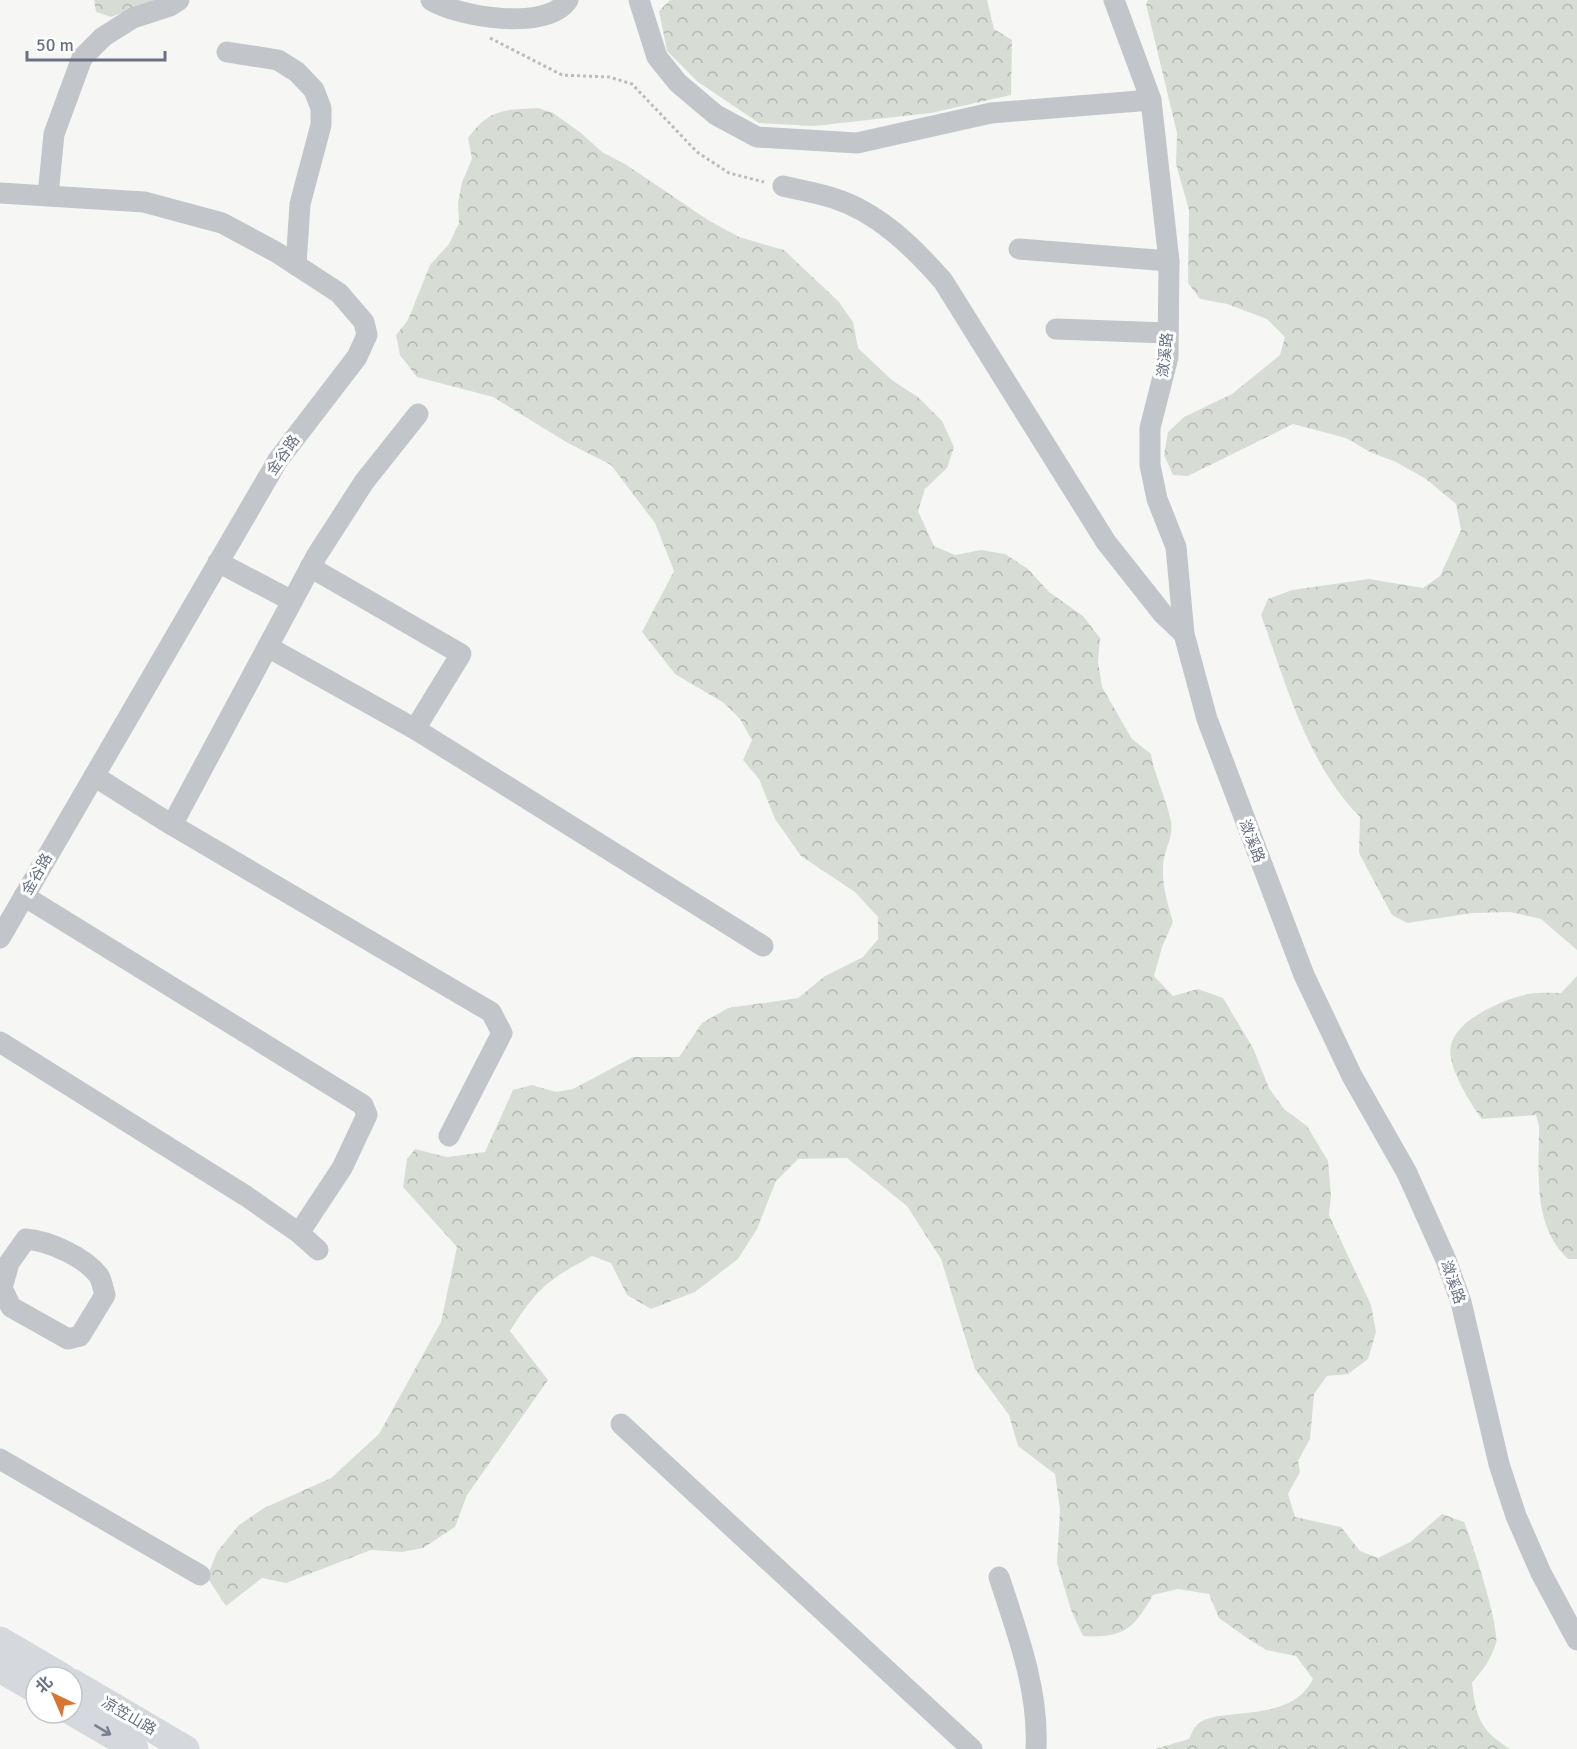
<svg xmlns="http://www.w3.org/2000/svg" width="1577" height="1749" viewBox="0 0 1577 1749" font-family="Signika,'Noto Sans SC',sans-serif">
<defs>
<pattern id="forest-crowns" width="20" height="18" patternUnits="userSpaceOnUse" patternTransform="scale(1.5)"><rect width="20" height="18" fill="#d7ddd5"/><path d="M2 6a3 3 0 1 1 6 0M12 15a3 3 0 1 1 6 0" fill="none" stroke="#b2b8b2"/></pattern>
</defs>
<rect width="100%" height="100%" fill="#f6f7f4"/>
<g fill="url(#forest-crowns)">
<polygon points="94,0 157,0 111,17 96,12"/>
<polygon points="670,0 987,0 994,29 1012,40 1011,95 931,113 814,126 759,123 698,82 667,51 659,11"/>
<path d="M1148 0H1577V950L1541 919 1510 912 1473 913 1407 923 1392 915 1359 853 1360 817C1306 762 1287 686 1261 615L1268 599 1292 590 1369 579 1423 588 1440 576 1461 530 1456 504 1426 479 1396 462 1370 452 1346 438 1293 424 1188 476 1173 475 1164 455 1168 432 1184 417 1232 394 1280 355 1285 337 1267 319 1227 304 1200 299 1188 283 1189 210 1176 164 1177 133 1146 4Z"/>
<path d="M538 108 553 113 581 133 602 152 625 164 708 220 739 237 784 250 839 302 853 322 858 348 893 381 918 397 942 421 954 447 947 468 925 489 918 511 934 546 955 555 981 550 1005 554 1028 569 1049 592 1083 616 1100 638 1098 662 1102 687 1132 739 1151 754C1155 777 1166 798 1171 821 1174 838 1163 851 1163 867 1162 885 1168 905 1173 922L1162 947 1154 976 1173 996 1198 989 1223 998 1253 1048 1269 1088 1284 1109 1307 1126 1328 1161 1331 1195 1329 1215 1371 1305 1376 1332 1368 1359 1348 1374 1327 1376 1314 1394 1310 1439 1298 1461 1300 1472 1288 1494 1295 1517 1341 1527 1360 1551 1378 1558 1410 1542 1442 1514 1464 1522C1472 1541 1500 1627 1496 1643 1491 1659 1483 1671 1472 1682 1476 1717 1479 1729 1510 1749H1155L1189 1739C1191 1735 1193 1729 1196 1726 1215 1704 1289 1727 1313 1679L1296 1656 1266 1650 1247 1638 1219 1618 1209 1594 1178 1589 1153 1595C1133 1630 1124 1638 1083 1636L1071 1610 1057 1563 1060 1509 1055 1474 1018 1446 1009 1415 975 1369 941 1259 907 1206 847 1158 798 1159 776 1181 757 1229 738 1259 695 1292 651 1309 627 1295 611 1263 592 1256C548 1280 537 1288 510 1331L548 1380 467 1495 455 1527 423 1548 402 1552 371 1550 286 1583 262 1578 226 1606 207 1577 217 1552 239 1525 264 1508 331 1478 379 1434 441 1322 457 1247 403 1187 407 1159 415 1149 447 1157 485 1152 513 1090 532 1085 556 1092 573 1089 633 1057H679L702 1023 728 1008 798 998 825 976 863 957 878 939V917L855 892 801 856 775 819 759 779 743 760 752 740 740 719 724 703 675 674 642 632 674 571 655 523 611 465 566 442 493 397 417 377 400 355 396 335 408 320 430 265 449 244 459 223 458 203 462 182 472 159 468 138C490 108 504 110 538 108Z"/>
<path d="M1577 976V1259H1568C1532 1225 1539 1172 1539 1126L1536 1115 1482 1119C1470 1103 1446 1065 1451 1045 1457 1019 1501 1001 1524 995 1535 992 1549 993 1561 993Z"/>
</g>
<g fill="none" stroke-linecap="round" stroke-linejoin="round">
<polyline stroke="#babcbf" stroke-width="3" stroke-dasharray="3 3" stroke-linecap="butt" points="490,38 562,75 609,77 632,84 697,152 729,173 764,182"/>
<g stroke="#c2c5c9" stroke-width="21">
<path d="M431 0C458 17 547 32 568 0"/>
<polyline points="639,0 657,57 678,83 716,115 757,137 857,143 991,113 1151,100"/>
<polyline points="1114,0 1151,100 1169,261 1168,357 1150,428 1150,465 1157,499 1176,547 1184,634 1207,719 1304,975 1352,1076 1407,1173 1446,1260 1461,1302 1499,1464 1516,1516 1541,1573 1577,1640"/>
<polyline points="227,52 278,60 297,72 314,90 321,108 321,125 300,204 296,265"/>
<path d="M783 186C800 190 817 193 833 198 878 212 913 247 943 281L1106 542 1163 614 1184 634"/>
<polyline points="0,193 144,202 222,223 276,252 339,293 364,322 367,335 357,357 278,460 0,938"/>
<polyline points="48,195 54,134 82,58 103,37 133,18 170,6 179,0"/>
<polyline points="1019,249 1169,261"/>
<polyline points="1056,329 1167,333"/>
<polyline points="218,562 292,601"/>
<polyline points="310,567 461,654 415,729"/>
<polyline points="268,647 415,729 763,946"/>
<polyline points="94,776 172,825 491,1012 502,1033 449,1136"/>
<polyline points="172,825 317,555 364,482 418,414"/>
<polyline points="24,896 363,1105 367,1115 342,1168 299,1233"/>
<polyline points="0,1042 246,1196 299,1233 318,1250"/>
<path d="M26 1239C49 1241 85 1257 99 1276 102 1281 103 1289 105 1295L80 1336 68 1339 11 1307 2 1288 9 1263Z"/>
<polyline points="621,1424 972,1749"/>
<polyline points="0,1459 200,1575"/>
<path d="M999 1577C1017 1632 1039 1690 1036 1749"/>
</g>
<g stroke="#d5d8dc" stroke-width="27">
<polyline points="0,1640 63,1677"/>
<polyline points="0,1669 36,1690"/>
<polyline points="72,1682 186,1749"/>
<polyline points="72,1712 135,1749"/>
</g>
</g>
<defs><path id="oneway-shaft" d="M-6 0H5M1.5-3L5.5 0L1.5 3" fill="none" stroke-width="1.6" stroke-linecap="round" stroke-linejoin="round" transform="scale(1.5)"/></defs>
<use stroke="#788190" href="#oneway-shaft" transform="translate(103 1730) rotate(31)"/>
<g text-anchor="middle" stroke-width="6" stroke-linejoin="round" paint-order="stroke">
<g font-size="15" fill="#687283" stroke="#fff">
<text transform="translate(1165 355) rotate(-84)" y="5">潋溪路</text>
<text transform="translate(283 455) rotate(-55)" y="5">金谷路</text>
<text transform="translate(1252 841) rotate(69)" y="5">潋溪路</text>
<text transform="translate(37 874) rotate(-60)" y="5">金谷路</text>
<text transform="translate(1453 1282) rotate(71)" y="5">潋溪路</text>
<text transform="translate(129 1716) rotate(30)" y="5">凉笠山路</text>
</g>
</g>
<g transform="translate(54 1695) rotate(316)"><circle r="28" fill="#ffffff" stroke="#c3c7cd" stroke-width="1.5"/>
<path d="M0-4.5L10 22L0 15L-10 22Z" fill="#d77633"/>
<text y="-9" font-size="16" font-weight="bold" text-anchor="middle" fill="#687283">北</text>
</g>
<path d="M27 51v9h138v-9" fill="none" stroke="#687283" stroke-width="3"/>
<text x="36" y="51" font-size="18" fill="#687283" stroke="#ffffff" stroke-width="4.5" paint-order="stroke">50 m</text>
</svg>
